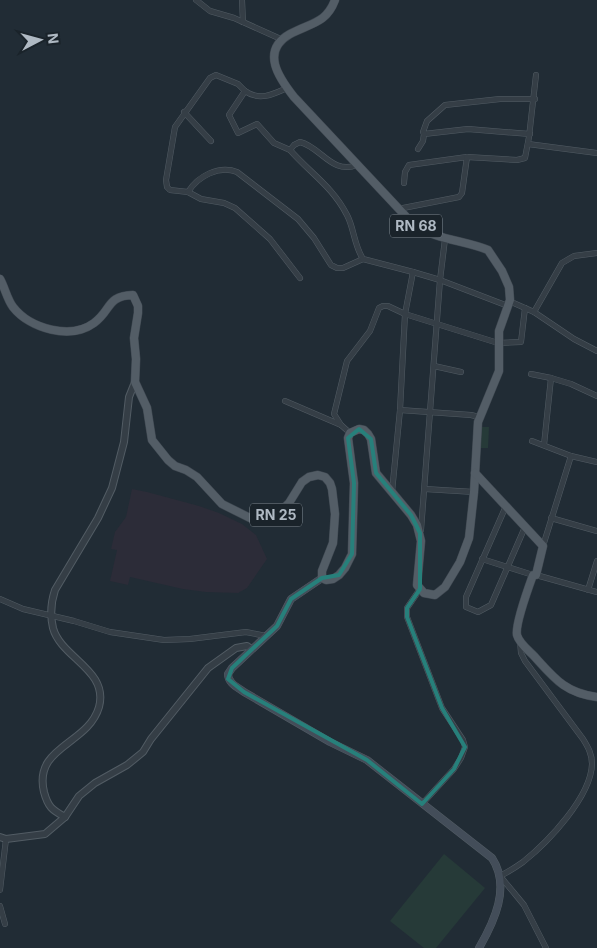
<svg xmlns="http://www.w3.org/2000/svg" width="597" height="948" viewBox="0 0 597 948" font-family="Inter,sans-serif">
<rect width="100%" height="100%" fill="#212c35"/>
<polygon fill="#2c2c38" points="132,489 147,492 199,506 219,513 242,524 256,535 267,559 247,588 238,593 206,592 183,589 130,577 128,585 110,581 117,550 111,549 115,532 126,517"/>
<g fill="#263a38">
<polygon points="480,427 489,427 488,448 479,448"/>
<polygon points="444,854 485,888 436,948 424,948 390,921"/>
</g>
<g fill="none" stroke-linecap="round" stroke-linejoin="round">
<g stroke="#525c64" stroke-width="6">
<g id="minor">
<polyline points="196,0 210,11 234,18 283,40"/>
<polyline points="242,0 243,22"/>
<path d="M287 88C272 95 259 101 245 91L229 115 238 133 257 124 274 143 290 150"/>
<path d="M245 91 238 84 216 75 210 78 175 127 166 180 167 187 170 190 188 192C198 176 219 165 237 172L298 219 314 238 331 265 337 268H343L363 259"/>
<polyline points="184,112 211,141"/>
<polyline points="530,134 468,129 424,134 423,132 427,121 445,105 500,99 535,99"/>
<polyline points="528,144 597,153"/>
<polyline points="418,149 423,141 424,134"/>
<path d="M357 165C332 175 321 147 300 142L294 145 290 150C310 173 332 186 347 215 354 228 354 245 363 259L413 272"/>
<polyline points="404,183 405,172 409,165 467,157"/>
<polyline points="188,192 201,199 224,203 235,208 270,239 300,278"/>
<polyline points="398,209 459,197 462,193 467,157 517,160 525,158 529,137 536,75"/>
<polyline points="509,301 534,312 574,339 597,351"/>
<polyline points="534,312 562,263 574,256 597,253"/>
<polyline points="434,366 461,372"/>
<polyline points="531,374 551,378"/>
<polyline points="285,401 341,425"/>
<polyline points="400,410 471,415 479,417"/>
<polyline points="350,433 341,425 334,414 347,361 370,331 379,308 383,306 388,306 405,314 498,343 521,342 525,308"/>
<polyline points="532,441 571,456"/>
<polyline points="544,445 551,378 571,384 597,396"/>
<polyline points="425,489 474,492"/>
<polyline points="392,492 400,410 405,314 413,272 440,280 508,306"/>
<polyline points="506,506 466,597 466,607 478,612 491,605 525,527"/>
<polyline points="551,518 597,531"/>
<polyline points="421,530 440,280 445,239"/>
<polyline points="543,546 571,456 597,462"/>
<polyline points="482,559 533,575"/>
<polyline points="536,575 597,592"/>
<polyline points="420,589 407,608 407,617 442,708 463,740 465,747 461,758 454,769 422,804"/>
<polyline points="588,590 597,561"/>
<polyline points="0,599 23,609 74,621 110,632 164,640 190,639 246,632 266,636"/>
<path d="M520 641 521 653 525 661 583 739C588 747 592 754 592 764 591 797 548 842 523 862 516 867 508 872 500 876L524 905 546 948"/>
<polyline points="0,890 6,839"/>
<polyline points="0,906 5,924"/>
</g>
</g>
<g stroke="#525c64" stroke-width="8">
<g id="tertiary">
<path d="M65 817C52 810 48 807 44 792 33 746 88 745 99 707 109 670 61 658 53 628 50 615 51 602 55 590L98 518 112 488 124 442 129 397 135 382"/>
<polyline points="0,837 6,839 45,834 65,817 79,796 95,783 127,765 143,752 151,739 208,668 236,648 247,646 251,649"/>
</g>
</g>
<g stroke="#525c64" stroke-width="8">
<path id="secondary" d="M322 578 291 599 277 626 232 668 228 674C228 683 237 687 244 692L330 742 367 760 492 858C511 887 494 922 479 948"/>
</g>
<g stroke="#3e4750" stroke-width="9">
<g id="primary">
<path d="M0 279C5 288 7 299 13 307 30 329 71 340 94 323 112 310 106 296 133 295L138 306V313L134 338 136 359 135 382 147 408 152 440 168 460 175 466 186 470 197 477 222 504 250 518 268 519 277 515 289 503 302 482 309 477 318 475 325 477 330 483 332 489 335 514 333 543 322 571V578L326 580 333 579 339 575 345 568 352 554 354 483 348 438 350 433 359 429 364 430 368 434 371 439 376 473 411 515 417 525 421 541 417 585 424 593 435 595 445 587 460 562 469 538 474 492 478 422 499 371V331L510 300 509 287 502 271 488 250C463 240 436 240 413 224L294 97C279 78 260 51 290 34 310 23 326 24 335 0"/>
<path d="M475 473 543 546 536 575H533C529 586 515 625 517 635 519 643 528 650 534 656 554 678 565 693 597 697"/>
</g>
</g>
<use href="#minor" stroke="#353e46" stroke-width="5"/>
<use href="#tertiary" stroke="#353e46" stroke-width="6"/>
<use href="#secondary" stroke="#434d59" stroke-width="7"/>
<use href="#primary" stroke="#535d66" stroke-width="8"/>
</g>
<path fill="none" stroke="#27807b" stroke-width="4" stroke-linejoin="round" d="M359 429 371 439 376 473 411 515 420 533V589L407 608V617L442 708 465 747 454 769 422 804 367 760 244 692 228 679 232 668 277 626 291 599 322 578 339 575 352 554 354 483 348 438Z"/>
<g text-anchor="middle" stroke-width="5" stroke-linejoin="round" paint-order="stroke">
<g fill="#1a232a" stroke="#828c95" stroke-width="1">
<rect x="390" y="214.5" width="52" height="23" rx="4"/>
<rect x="250" y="503.5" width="52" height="23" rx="4"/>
</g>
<g font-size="14" font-weight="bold" fill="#afb9c3">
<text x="416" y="231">RN 68</text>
<text x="276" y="520">RN 25</text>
</g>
</g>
<g transform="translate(40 40) rotate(84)" stroke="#1a232a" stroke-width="4" paint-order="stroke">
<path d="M0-4L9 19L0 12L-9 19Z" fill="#afb9c3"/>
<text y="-8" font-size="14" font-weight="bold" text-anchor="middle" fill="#afb9c3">N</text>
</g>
</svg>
